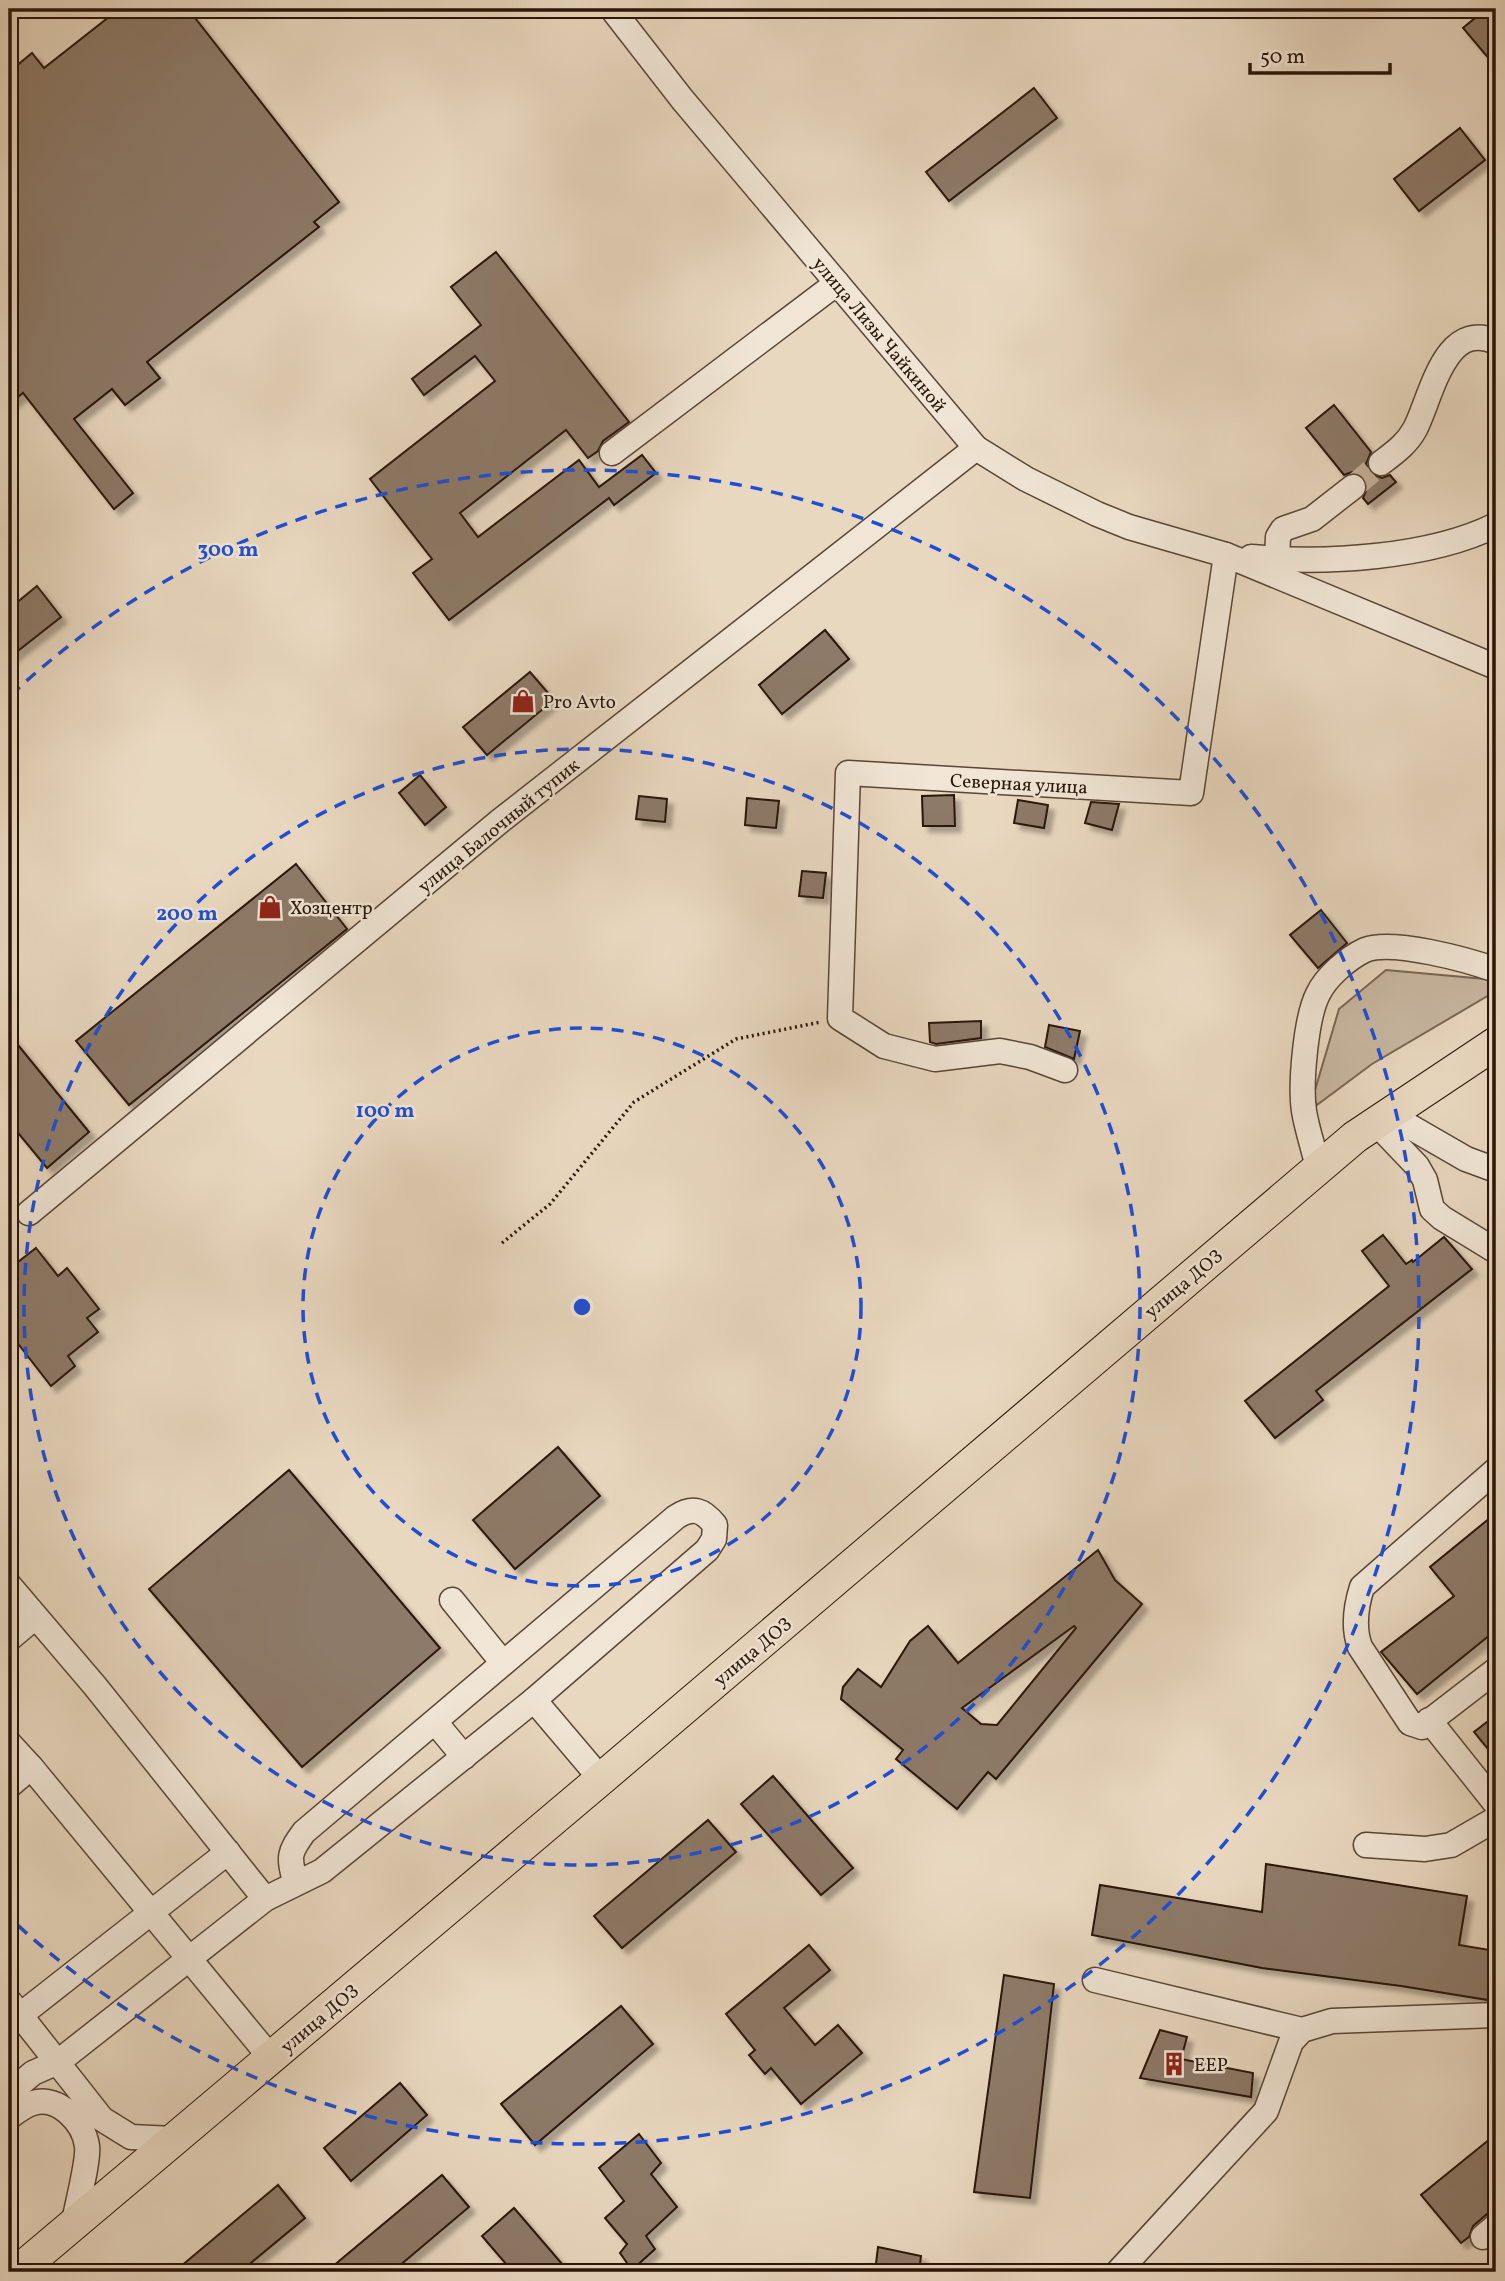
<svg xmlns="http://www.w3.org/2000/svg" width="1505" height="2281" viewBox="0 0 1505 2281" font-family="Vollkorn,serif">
<defs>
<filter id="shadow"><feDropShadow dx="6" dy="6" stdDeviation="2" flood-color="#0004"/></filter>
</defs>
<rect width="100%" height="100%" fill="#e9d8c0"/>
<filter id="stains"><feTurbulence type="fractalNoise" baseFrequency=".00286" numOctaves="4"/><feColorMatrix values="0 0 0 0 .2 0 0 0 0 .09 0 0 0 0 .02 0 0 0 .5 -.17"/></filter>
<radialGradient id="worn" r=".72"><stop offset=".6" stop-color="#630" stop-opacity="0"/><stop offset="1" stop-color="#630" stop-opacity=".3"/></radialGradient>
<polygon fill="#c8b7a1" stroke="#786655" stroke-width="2" points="1386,970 1496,980 1496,991 1372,1064 1317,1105 1313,1097 1339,1009"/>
<g fill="#8d7a68" stroke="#291509" stroke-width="2" fill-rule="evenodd" filter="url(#shadow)">
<polygon points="119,9 188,9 339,202 314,222 319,227 147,362 160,378 125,405 112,389 74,419 133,493 114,509 23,393 9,404 9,72 32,53 44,68"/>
<polygon points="1486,9 1496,21 1496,67 1463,28"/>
<polygon points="1034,88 1057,118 949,201 926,172"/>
<polygon points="1460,128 1485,160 1419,211 1394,179"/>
<polygon points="496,252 629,422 603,441 598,451 588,458 566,430 460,513 478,537 579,460 599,487 642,455 656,473 614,505 609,498 449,620 413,573 432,559 370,479 495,381 475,356 424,395 412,379 481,325 451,287"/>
<polygon points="1334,405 1371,452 1366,464 1370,473 1382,478 1390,475 1396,482 1368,504 1363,498 1368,486 1364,477 1352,472 1344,475 1306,428"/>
<polygon points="37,586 61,617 9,658 9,609"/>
<polygon points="825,630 849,659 782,714 759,685"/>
<polygon points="530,672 554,700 487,755 463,727"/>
<polygon points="420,775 446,807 425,825 399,793"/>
<polygon points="954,795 955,826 923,826 922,796"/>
<polygon points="639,796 667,799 665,822 636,819"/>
<polygon points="747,798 779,801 776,828 745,825"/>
<polygon points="1018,800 1048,805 1044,828 1014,823"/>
<polygon points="1091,802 1119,804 1112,830 1085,823"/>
<polygon points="296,864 347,929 129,1105 76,1041"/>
<polygon points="802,871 826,873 823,898 799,896"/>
<polygon points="1321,910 1347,943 1318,968 1290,935"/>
<polygon points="981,1021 981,1038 936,1044 930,1042 929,1023"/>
<polygon points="1049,1025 1080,1031 1074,1059 1045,1047"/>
<polygon points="9,1034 89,1132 47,1168 9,1122"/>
<polygon points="1383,1235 1406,1264 1412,1260 1413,1262 1444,1237 1472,1269 1316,1391 1323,1400 1275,1438 1245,1401 1389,1286 1362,1251"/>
<polygon points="36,1248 58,1276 67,1268 99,1309 87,1318 98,1332 68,1356 75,1366 51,1386 9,1332 9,1269"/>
<polygon points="558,1447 600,1496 515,1569 473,1520"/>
<polygon points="289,1470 440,1648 302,1767 149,1589"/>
<polygon points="1496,1513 1496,1630 1417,1694 1381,1652 1454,1596 1430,1567"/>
<path d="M1098 1550 1115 1580 1142 1604 996 1779 988 1772 957 1809 896 1759 903 1750 841 1699 843 1687 858 1669 881 1687 910 1641 928 1626 958 1663ZM1074 1626 1076 1628 997 1725 981 1724 962 1708Z"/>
<polygon points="1496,1715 1496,1759 1474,1732"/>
<polygon points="773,1776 853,1868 821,1895 741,1804"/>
<polygon points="708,1820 736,1852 622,1948 594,1916"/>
<polygon points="1266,1864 1467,1896 1459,1945 1496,1951 1496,1963 1488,2000 1401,1986 1262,1968 1092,1935 1100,1885 1262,1912"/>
<polygon points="809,1945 830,1970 784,2008 815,2045 838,2025 862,2053 801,2104 771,2068 765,2074 749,2055 755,2050 726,2014"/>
<polygon points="1004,1975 1054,1984 1030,2198 974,2192"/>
<polygon points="621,2006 653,2044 535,2145 501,2104"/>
<polygon points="1160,2030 1187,2037 1181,2059 1253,2073 1251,2097 1140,2078"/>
<polygon points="400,2083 427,2115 351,2181 324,2148"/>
<polygon points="639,2134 661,2163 651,2174 677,2207 646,2236 655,2249 632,2270 620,2253 627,2244 605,2218 624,2201 599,2168"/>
<polygon points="1496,2134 1496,2212 1487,2214 1473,2226 1469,2237 1461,2243 1421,2195"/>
<polygon points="442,2175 469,2207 392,2272 326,2272"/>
<polygon points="278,2185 305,2218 240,2272 174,2272"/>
<polygon points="514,2208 569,2272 513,2272 482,2236"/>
<polygon points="878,2247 921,2256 919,2272 875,2272"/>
</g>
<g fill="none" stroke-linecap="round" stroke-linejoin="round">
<polyline stroke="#c3b19b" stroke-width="24" stroke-dasharray="24 12" stroke-linecap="butt" points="1353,487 1381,463"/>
<g stroke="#594637" stroke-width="27">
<g id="minor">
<polyline points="612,9 682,99 976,448 1026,479 1097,514 1129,527 1226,555 1496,667"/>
<polyline points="612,453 837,283"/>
<path d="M1381 463C1394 453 1407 444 1415 429 1431 399 1444 318 1496 342"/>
<path d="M1251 557C1324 564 1430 558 1496 525"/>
<polyline points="1277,560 1278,537 1283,529 1312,519 1353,487"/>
<polyline points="1065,1070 1030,1057 1000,1051 935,1059 884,1046 840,1018 848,773 1191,793 1226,555"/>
<polyline points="1388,1114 1466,1159 1496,1170"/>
<polyline points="1376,1123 1417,1166 1425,1180 1432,1209 1442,1218 1496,1251"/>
<path d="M1318 1168C1314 1149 1307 1130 1304 1111 1300 1084 1306 1017 1318 994 1326 977 1348 958 1365 950 1392 939 1468 960 1496 970"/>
<polyline points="29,1213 500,821 976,448"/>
<path d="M1496 1470 1362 1587C1356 1606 1353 1628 1360 1647L1410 1723 1422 1727 1496 1670"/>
<polyline points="9,1585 95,1686 265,1899"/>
<polyline points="452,1600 503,1663"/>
<polyline points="9,1639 35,1617"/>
<polyline points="534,1700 601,1779"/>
<polyline points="1429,1720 1496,1804"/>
<polyline points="435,1722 464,1757"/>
<polyline points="9,1743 31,1767"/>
<polyline points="9,1786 31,1767 271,2058"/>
<polyline points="1366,1845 1425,1849 1451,1845 1496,1819"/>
<polyline points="1095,1980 1302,2030"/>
<polyline points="9,2001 102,2119 131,2137 173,2139"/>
<polyline points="9,2024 228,1852"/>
<path d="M9 2093 33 2073 58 2062 265 1899 322 1871 534 1700 707 1550 714 1539 715 1525C703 1510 693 1506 676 1517L304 1832C288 1854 289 1856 295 1882"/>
<path d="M9 2117C16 2112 25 2105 33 2103 58 2095 84 2122 87 2146 89 2160 77 2205 74 2222"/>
<polyline points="1483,2237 1496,2226"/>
<polyline points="1118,2272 1266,2111 1291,2042 1302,2030 1332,2021 1496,2015"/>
</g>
</g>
<g stroke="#291509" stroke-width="34">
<polyline id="major" points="17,2272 601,1779 1355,1137 1496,1043"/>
</g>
<polyline stroke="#291509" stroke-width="3.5" stroke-dasharray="2 3.5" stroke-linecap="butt" points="502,1243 550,1204 634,1102 736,1039 821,1022"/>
<use href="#minor" stroke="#f1e6d6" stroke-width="24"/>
<use href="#major" stroke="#e9d8c0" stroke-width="32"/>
</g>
<g fill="none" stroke="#1d4ed8" stroke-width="3.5" stroke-dasharray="12 9">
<circle cx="582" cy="1307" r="279"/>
<circle cx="582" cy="1307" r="558"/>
<path d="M11 695A837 837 0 1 1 11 1919"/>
</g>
<defs>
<g id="shop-bare" transform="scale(1.89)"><path d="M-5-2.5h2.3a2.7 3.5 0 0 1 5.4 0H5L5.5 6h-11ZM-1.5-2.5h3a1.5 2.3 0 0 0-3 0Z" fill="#8f2418" stroke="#f1e6d6" stroke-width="2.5" paint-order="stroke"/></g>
<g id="building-bare" transform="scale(1.89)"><path d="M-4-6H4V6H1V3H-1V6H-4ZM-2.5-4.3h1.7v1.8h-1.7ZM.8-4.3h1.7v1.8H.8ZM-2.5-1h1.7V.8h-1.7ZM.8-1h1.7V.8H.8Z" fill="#8f2418" stroke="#f1e6d6" stroke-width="2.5" paint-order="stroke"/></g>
</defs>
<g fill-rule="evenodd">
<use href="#shop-bare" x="523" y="701"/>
<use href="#shop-bare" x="270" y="907"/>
<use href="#building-bare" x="1174" y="2064"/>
</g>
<g text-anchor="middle" stroke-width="5" stroke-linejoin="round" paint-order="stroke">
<g font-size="19" fill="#291509" stroke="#f1e6d6">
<text transform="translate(880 334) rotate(50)" y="7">улица Лизы Чайкиной</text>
<text transform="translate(1019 783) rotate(3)" y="7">Северная улица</text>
<text transform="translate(498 825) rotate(-39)" y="7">улица Балочный тупик</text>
<text transform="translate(1183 1283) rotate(-40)" y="7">улица ДОЗ</text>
<text transform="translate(752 1651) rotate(-40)" y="7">улица ДОЗ</text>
<text transform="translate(319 2018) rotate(-40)" y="7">улица ДОЗ</text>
</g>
<g font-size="19" fill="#291509" stroke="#f1e6d6" text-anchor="start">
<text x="543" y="708">Pro Аvto</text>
<text x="290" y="914">Хозцентр</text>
<text x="1194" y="2071">EEP</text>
</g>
</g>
<circle cx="582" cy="1307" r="10" fill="#1d4ed8" stroke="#f1e6d6" stroke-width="3.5"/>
<g font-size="21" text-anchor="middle" font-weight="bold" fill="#1d4ed8" stroke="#f1e6d6" stroke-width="5" stroke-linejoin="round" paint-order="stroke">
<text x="228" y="556">300 m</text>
<text x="187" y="920">200 m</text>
<text x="385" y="1117">100 m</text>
</g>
<rect width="1505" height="2281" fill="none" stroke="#e9d8c0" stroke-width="35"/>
<rect x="10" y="10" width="1484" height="2260" fill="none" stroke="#291509" stroke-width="3.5"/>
<rect x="18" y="18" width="1470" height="2246" fill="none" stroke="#291509" stroke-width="2"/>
<path d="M1250 63v10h140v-10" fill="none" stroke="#291509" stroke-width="3.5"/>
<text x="1260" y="63" font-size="21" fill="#291509" stroke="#f1e6d6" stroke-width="5" paint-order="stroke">50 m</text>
<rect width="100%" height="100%" filter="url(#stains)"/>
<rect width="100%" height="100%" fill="url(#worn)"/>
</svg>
